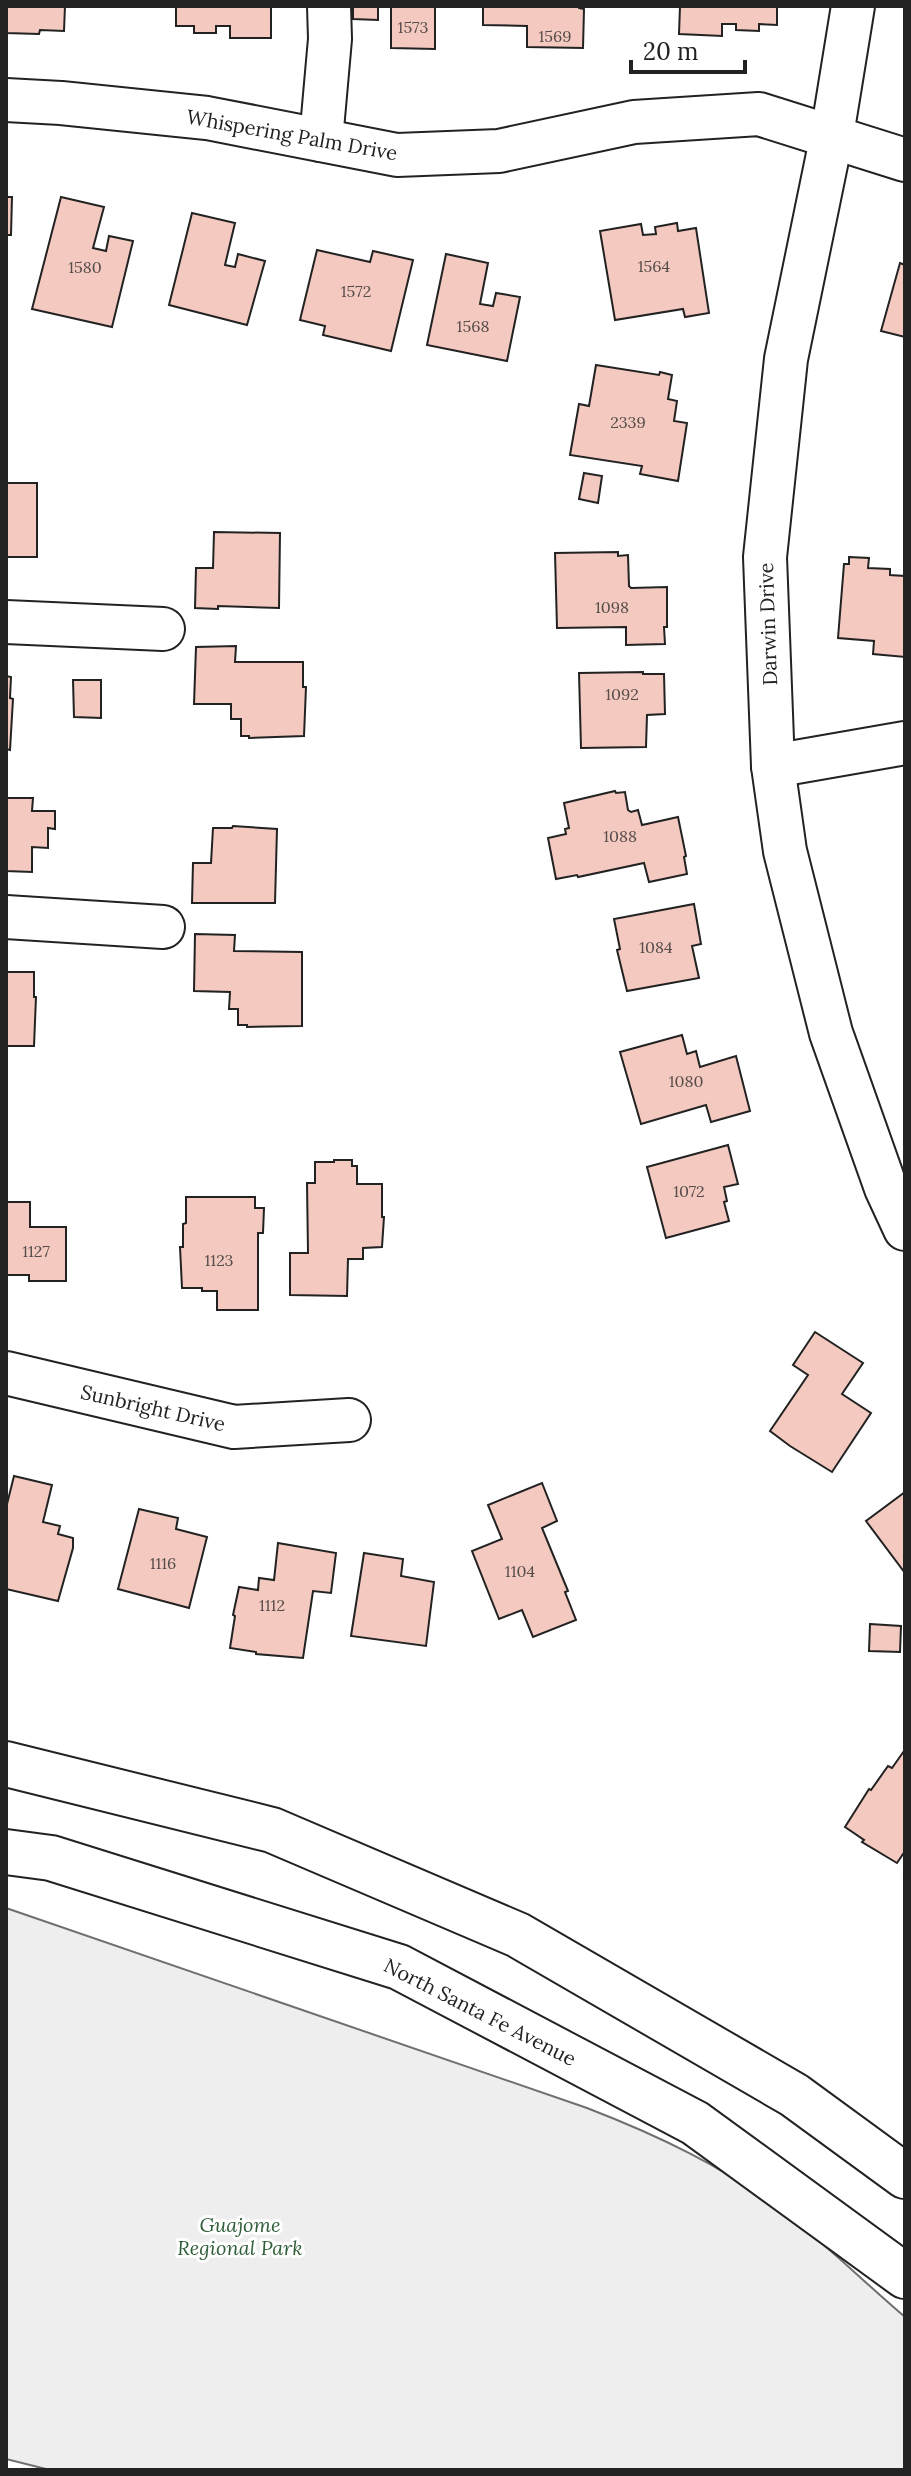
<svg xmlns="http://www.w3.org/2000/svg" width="911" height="2476" viewBox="0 0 911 2476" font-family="Lora,serif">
<rect width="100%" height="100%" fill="#fff"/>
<path fill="#eee" stroke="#6f6f6f" stroke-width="2" d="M6 1908 587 2108C657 2135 725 2167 785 2213 827 2245 865 2283 905 2317V2470H50L6 2459Z"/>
<g fill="#f3c9c0" stroke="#222" stroke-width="2">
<polygon points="6,6 65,6 64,31 40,30 39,34 6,33"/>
<polygon points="176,6 271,6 271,38 230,38 230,26 216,26 216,33 194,33 194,26 176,26"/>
<polygon points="353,6 378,6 378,20 353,19"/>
<polygon points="391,6 435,6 435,49 391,48"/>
<polygon points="483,6 579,6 579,8 584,9 583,48 527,47 527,26 483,25"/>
<polygon points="680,6 777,6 777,25 759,24 759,31 736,30 736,24 722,24 722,36 679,34"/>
<polygon points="6,197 12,197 11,235 7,235 6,260"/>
<polygon points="61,197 104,207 93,248 106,251 109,236 133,241 112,327 32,309"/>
<polygon points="192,213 235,223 225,265 235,267 238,254 265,261 247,325 169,305"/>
<polygon points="677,223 678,231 696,228 709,313 685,317 683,309 615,320 600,231 641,224 643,235 656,234 655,227"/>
<polygon points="317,250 370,262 373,251 413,260 391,351 323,335 325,326 300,320"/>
<polygon points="446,254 488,263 480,304 493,306 496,293 520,297 507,361 427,345"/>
<polygon points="900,263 905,265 905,337 881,331"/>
<polygon points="596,365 659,375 660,372 672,375 668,399 677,401 674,421 687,423 678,481 640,474 642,466 570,455 579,404 589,406"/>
<polygon points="584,473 602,476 598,503 579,499"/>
<rect x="6" y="483" width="31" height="74"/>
<polygon points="214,532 280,533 279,608 218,606 218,609 195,608 196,568 213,568"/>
<polygon points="618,552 618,556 628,555 629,586 631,588 667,587 667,627 664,627 665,644 626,645 626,627 557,628 555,553"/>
<polygon points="849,557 869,558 868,568 890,569 890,575 905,576 905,657 873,654 874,641 838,638 844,564 849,564"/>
<polygon points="236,646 235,662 303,662 303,687 306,687 304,736 249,738 249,736 241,736 241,719 231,719 231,704 194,704 196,647"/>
<polygon points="643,672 643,674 664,674 665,714 647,715 646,747 581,748 579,673"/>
<polygon points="6,676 11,677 10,698 13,699 10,750 6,749"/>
<polygon points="73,680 101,680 101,718 74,717"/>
<polygon points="615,791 616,793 625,792 628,810 631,812 638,810 642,825 678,817 686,856 684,857 687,874 649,882 644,863 578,877 577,875 556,879 548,838 566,834 565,829 569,828 564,803"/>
<polygon points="6,798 33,798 32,811 55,811 55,829 48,828 48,848 32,847 32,872 6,871"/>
<polygon points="233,826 277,829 275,903 192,903 193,863 211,863 213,828 232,828"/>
<polygon points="694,904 701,944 692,946 699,978 627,991 617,950 620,949 614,919"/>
<polygon points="195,934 235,935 234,951 302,952 302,1026 247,1027 247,1025 238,1025 238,1009 229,1009 230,992 194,991"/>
<polygon points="6,972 34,972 34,997 36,997 34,1046 6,1046"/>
<polygon points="682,1035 687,1054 696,1051 700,1067 736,1056 750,1111 711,1122 706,1105 641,1124 620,1052"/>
<polygon points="728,1145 738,1184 724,1187 727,1201 724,1202 729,1221 666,1238 647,1167"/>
<polygon points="334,1160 352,1160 352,1166 357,1166 357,1184 382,1184 382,1217 384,1217 382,1247 363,1248 363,1259 348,1259 347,1296 290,1295 290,1253 308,1253 307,1183 315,1183 315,1162 334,1162"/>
<polygon points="186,1197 255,1197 255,1208 264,1208 263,1233 258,1233 258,1310 217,1310 217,1291 202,1291 202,1288 182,1288 180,1247 183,1247 183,1224 186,1223"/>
<polygon points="6,1202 30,1202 30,1227 66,1227 66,1281 29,1281 29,1275 6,1275"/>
<polygon points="815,1332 863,1363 842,1394 871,1413 832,1472 790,1446 770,1431 808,1375 793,1365"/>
<polygon points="14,1476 52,1485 43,1522 60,1526 58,1534 73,1538 73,1548 58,1601 6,1589 6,1508"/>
<polygon points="542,1483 557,1521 542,1528 568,1591 565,1592 576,1620 533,1637 522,1610 499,1619 472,1551 502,1539 488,1505"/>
<polygon points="905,1492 905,1573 866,1521"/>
<polygon points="139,1509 178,1518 176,1529 207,1537 189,1608 118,1589"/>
<polygon points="278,1543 336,1553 331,1593 313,1591 303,1658 256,1654 256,1652 230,1648 235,1616 233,1615 239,1587 258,1590 259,1578 274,1580"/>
<polygon points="364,1553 403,1559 401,1576 434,1582 426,1646 351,1636"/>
<polygon points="870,1624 901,1626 900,1652 869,1651"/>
<polygon points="904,1751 905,1851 897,1863 862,1842 864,1840 845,1827 869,1789 871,1790 888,1766 892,1768"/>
</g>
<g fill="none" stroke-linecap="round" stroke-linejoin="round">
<g stroke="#222" stroke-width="46">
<g id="minor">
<polyline points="853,6 832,135 786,359 765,557 773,766 785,851 831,1033 886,1188 905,1229"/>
<polyline points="6,100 61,103 207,118 397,155 499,151 634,122 759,114 905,160"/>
<polyline points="321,140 330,39 329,6"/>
<polyline points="6,622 163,629"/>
<polyline points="773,766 905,743"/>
<polyline points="6,917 163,927"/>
<polyline points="6,1373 234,1427 349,1420"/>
</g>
</g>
<g stroke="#222" stroke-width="48">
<g id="major">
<polyline points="6,1764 272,1830 518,1935 794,2095 905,2176"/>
<polyline points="6,1852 51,1858 399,1967 695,2123 905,2276"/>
</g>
</g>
<use href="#minor" stroke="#fff" stroke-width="42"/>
<use href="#major" stroke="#fff" stroke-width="44"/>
</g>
<g text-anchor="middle" stroke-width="6" stroke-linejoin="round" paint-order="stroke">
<g font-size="16" fill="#564c4a">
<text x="413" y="33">1573</text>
<text x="555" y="42">1569</text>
<text x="654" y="272">1564</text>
<text x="85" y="273">1580</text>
<text x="356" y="297">1572</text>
<text x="473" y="332">1568</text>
<text x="628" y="428">2339</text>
<text x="612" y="613">1098</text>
<text x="622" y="700">1092</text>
<text x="620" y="842">1088</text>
<text x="656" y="953">1084</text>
<text x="686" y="1087">1080</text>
<text x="689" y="1197">1072</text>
<text x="36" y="1257">1127</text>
<text x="219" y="1266">1123</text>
<text x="163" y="1569">1116</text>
<text x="520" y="1577">1104</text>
<text x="272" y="1611">1112</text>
</g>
<g font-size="20" fill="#222" stroke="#fff">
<text transform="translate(292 135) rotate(10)" y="7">Whispering Palm Drive</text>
<text transform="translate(768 624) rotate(-92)" y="7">Darwin Drive</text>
<text transform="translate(153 1408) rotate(13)" y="7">Sunbright Drive</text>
<text transform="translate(480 2012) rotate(27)" y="7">North Santa Fe Avenue</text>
</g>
<g font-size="20" font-style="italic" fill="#2f5e38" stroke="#fff">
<text x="240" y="2232">Guajome<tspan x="240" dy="23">Regional Park</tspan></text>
</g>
</g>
<rect width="911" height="2476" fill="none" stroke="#222222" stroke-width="16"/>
<path d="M631 60v12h114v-12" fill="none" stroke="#222222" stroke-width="4"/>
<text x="643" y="60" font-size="24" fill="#222222" stroke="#ffffff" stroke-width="6" paint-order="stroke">20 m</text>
</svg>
